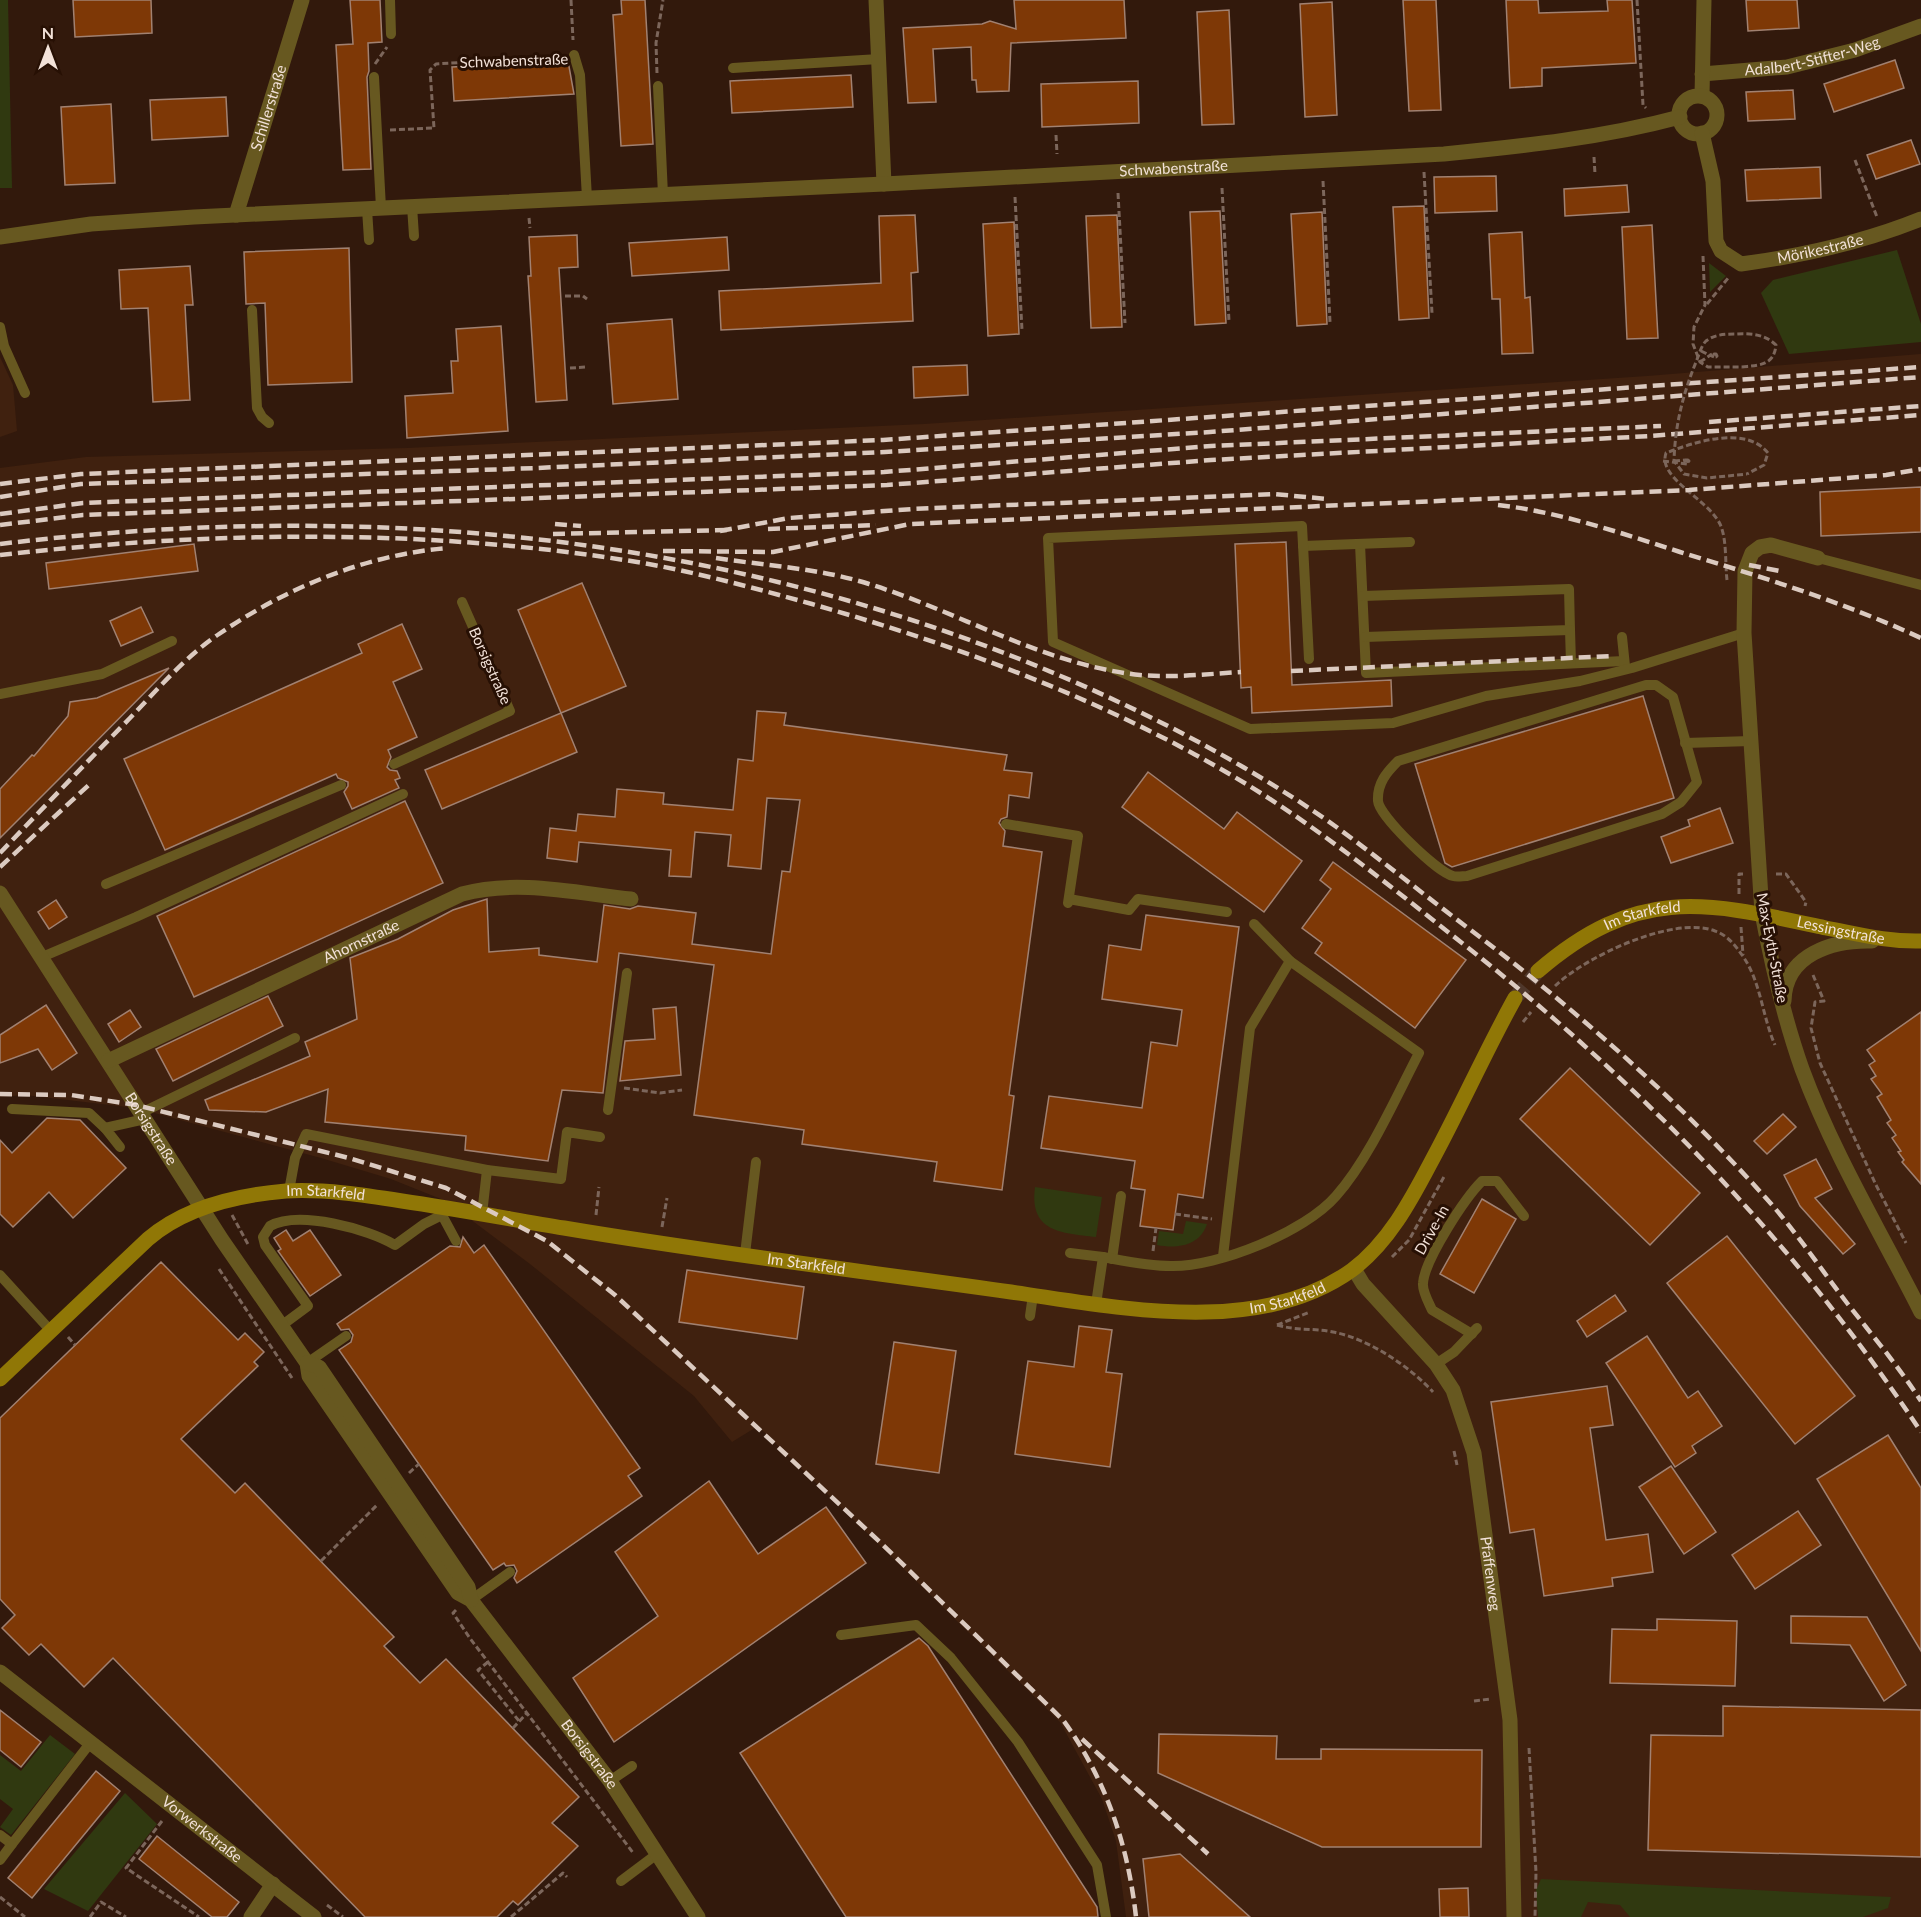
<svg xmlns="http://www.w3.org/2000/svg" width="1921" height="1917" viewBox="0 0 1921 1917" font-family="Lato,sans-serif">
<rect width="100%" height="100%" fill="#32190c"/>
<g fill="#40210f">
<polygon points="1921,354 1921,1917 1126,1917 1116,1841 1102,1799 1060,1722 758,1426 732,1442 694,1396 530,1264 446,1201 391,1179 321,1158 136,1108 25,1095 0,1097 0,468 86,457 407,448 924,424 1647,376"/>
<polygon points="0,357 13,385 17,431 0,437"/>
</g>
<g fill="#303910">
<polygon points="0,0 8,0 12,188 0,188"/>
<polygon points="1897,250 1921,324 1921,342 1789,354 1761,293 1773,280"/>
<polygon points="1709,263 1726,276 1710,292"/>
<path d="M1035 1187 1102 1197 1096 1237C1061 1233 1029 1232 1035 1187Z"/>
<path d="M1186 1221 1207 1224C1200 1246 1177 1249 1157 1245L1159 1231 1183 1234Z"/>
<polygon points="50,1735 75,1754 11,1835 0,1827 13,1809 0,1799 0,1755 21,1771"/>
<polygon points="125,1793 157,1824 88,1911 44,1889"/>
<polygon points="1541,1879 1891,1897 1888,1908 1863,1917 1630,1917 1620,1905 1588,1902 1581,1917 1538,1917 1536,1890"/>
</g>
<g fill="#7e3806" stroke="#a18171" stroke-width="1.5">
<polygon points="73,0 151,0 152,33 75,37"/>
<polygon points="350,0 380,0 382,42 368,43 369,71 367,77 371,169 343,170 336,45 353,44"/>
<polygon points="621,0 645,0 653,144 621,146 613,15 622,14"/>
<polygon points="1014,0 1124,0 1126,38 1011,43 1009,91 977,92 976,80 972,80 971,47 933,49 936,102 908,103 903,28 982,24 990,21 1016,29"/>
<polygon points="1403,0 1436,0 1441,110 1409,111"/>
<polygon points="1506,0 1538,0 1539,13 1608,11 1607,0 1632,0 1636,63 1542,68 1542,86 1510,88"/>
<polygon points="1746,0 1797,0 1799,28 1748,31"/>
<polygon points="1332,2 1337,115 1305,117 1300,4"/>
<polygon points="1229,10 1234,124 1202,125 1197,12"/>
<polygon points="1895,60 1904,88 1834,112 1824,84"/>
<polygon points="568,61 574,94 454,101 452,67"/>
<polygon points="851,75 853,107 732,113 730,81"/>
<polygon points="1138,81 1139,123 1042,127 1041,84"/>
<polygon points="1793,90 1795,119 1748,121 1746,92"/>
<polygon points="226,97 228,136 152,140 150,100"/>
<polygon points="111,104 115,183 65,185 61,107"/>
<polygon points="1911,140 1920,164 1876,179 1867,155"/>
<polygon points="1820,167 1821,198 1747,201 1745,170"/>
<polygon points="1496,176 1497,211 1435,213 1434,177"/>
<polygon points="1627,185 1629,212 1565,216 1564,189"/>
<polygon points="1424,206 1429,318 1399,320 1393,207"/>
<polygon points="1220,211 1226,323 1195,325 1190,212"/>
<polygon points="1322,212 1327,324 1297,326 1291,214"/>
<polygon points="915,215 918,272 911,273 913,321 721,330 719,291 881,283 879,216"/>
<polygon points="1117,215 1122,327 1091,328 1086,216"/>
<polygon points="1014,222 1019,334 988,336 983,224"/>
<polygon points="1652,225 1658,338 1627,339 1622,227"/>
<polygon points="1522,232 1525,298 1530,297 1533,353 1502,354 1500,299 1492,299 1489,234"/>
<polygon points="577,235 578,267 559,268 567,400 536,402 528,276 531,276 529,237"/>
<polygon points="727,237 729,270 632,276 629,243"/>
<polygon points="349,248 352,382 268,385 265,303 246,304 244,252"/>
<polygon points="190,266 193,305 185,305 190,400 153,402 148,308 121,309 119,270"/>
<polygon points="672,319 678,399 613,404 607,324"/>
<polygon points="501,326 508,431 407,438 405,396 453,393 451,361 458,361 456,329"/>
<polygon points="967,365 968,395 914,398 913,367"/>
<polygon points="1921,487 1921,532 1821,536 1820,492"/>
<polygon points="1286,542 1292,685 1391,680 1392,706 1252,713 1251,687 1241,688 1235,544"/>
<polygon points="194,544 198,571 49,589 46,563"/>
<polygon points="582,583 626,686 561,713 518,610"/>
<polygon points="141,607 153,632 121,646 110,621"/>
<polygon points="402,624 422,669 393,682 417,737 388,750 391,757 387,767 390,770 397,771 400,778 395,780 399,788 352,809 344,792 348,786 348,782 338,778 336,774 165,850 124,759 362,653 358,644"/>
<polygon points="169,668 59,779 0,838 0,789 32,755 34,756 68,716 70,702 97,698"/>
<polygon points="1643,696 1674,798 1452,867 1445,863 1415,764"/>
<polygon points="757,711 786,713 784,725 1007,755 1004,770 1032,773 1029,798 1009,795 1007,817 1001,819 999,823 1005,831 1003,846 1042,852 1009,1095 1014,1096 1002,1190 934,1181 937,1162 802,1144 804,1130 694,1115 714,965 619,953 603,1093 562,1090 548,1161 465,1150 466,1136 325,1122 328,1089 266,1112 209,1110 205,1100 310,1056 305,1042 357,1019 350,958 398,939 453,910 487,899 489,952 539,948 539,955 597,962 604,905 630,909 638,906 696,913 692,944 771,954 782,871 790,872 800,800 767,798 761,869 728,866 731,835 695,832 691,877 669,876 671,850 579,842 577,862 547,858 550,828 576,831 578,814 615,817 617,789 664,793 663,804 733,810 738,759 753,761"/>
<polygon points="561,713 577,752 442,809 425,770"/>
<polygon points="1148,772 1224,829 1237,812 1302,861 1264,912 1122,807"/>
<polygon points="405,801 443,883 194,997 157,916"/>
<polygon points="1720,808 1733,843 1671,863 1661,837 1690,826 1688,820"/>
<polygon points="1333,862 1466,960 1415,1028 1315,953 1322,943 1302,928 1331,889 1320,880"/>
<polygon points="56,900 67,917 49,929 38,912"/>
<polygon points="1146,915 1239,927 1203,1198 1178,1194 1173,1230 1140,1226 1145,1190 1131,1188 1135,1161 1041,1148 1049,1096 1142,1108 1151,1042 1177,1046 1182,1010 1102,999 1109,945 1141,950"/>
<polygon points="268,996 283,1026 173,1081 156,1049"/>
<polygon points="46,1005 77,1053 52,1070 38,1049 0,1063 0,1035"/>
<polygon points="676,1007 681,1075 620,1081 625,1041 655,1039 653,1009"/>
<polygon points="130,1010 141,1027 119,1042 108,1024"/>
<polygon points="1921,1012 1921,1184 1902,1162 1904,1160 1898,1152 1901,1151 1892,1138 1896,1135 1887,1123 1891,1120 1877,1097 1882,1094 1871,1079 1876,1076 1869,1065 1875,1061 1867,1050"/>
<polygon points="1570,1068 1700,1193 1650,1245 1520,1119"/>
<polygon points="1783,1114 1796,1127 1767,1154 1754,1141"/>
<polygon points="47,1118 80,1120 126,1168 73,1218 49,1192 13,1227 0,1214 0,1140 12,1153"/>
<polygon points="1816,1159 1832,1189 1815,1198 1855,1244 1843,1254 1800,1206 1784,1175"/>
<polygon points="1482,1199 1516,1219 1474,1293 1440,1274"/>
<polygon points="286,1230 293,1241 310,1230 341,1275 310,1296 278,1251 281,1249 274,1238"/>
<polygon points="1727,1236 1855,1396 1795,1444 1667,1283"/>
<polygon points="463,1237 474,1253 484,1245 640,1468 628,1476 642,1496 517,1583 514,1578 517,1571 514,1565 506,1566 504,1563 493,1570 339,1350 351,1342 353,1335 349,1329 341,1330 337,1324 450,1246 460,1247"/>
<polygon points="161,1262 238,1340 245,1333 264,1352 254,1362 258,1366 181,1439 235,1493 245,1483 394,1637 384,1646 420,1683 446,1659 579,1797 552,1823 578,1846 518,1905 513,1901 497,1917 365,1917 113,1658 84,1687 41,1644 29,1655 2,1628 15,1615 0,1599 0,1418"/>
<polygon points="687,1270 804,1287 797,1339 679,1322"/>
<polygon points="1615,1295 1626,1311 1587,1337 1577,1321"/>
<polygon points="1079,1326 1112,1330 1106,1372 1122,1374 1110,1467 1015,1454 1028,1361 1074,1367"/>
<polygon points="1647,1336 1688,1398 1698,1391 1722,1426 1692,1446 1696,1453 1675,1467 1606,1363"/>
<polygon points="894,1342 956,1351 939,1473 876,1464"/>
<polygon points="1607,1386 1613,1425 1590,1428 1606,1540 1648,1534 1653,1572 1612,1578 1613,1586 1544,1596 1534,1529 1510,1533 1491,1402"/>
<polygon points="1888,1435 1921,1488 1921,1651 1817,1479"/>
<polygon points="1671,1466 1716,1532 1684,1554 1639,1487"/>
<polygon points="709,1481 758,1554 826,1507 866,1563 614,1742 573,1678 658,1616 615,1552"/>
<polygon points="1798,1511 1821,1545 1755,1589 1732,1555"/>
<polygon points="1791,1616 1867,1617 1906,1685 1884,1701 1850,1645 1791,1643"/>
<polygon points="1657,1619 1737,1621 1735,1686 1610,1683 1612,1629 1657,1630"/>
<polygon points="919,1638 928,1646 1097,1907 1098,1917 846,1917 740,1753"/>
<polygon points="1723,1706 1921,1710 1921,1857 1648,1850 1651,1735 1723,1736"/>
<polygon points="0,1710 41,1742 21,1767 0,1750"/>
<polygon points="1159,1734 1277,1736 1276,1759 1321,1759 1321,1749 1482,1750 1481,1847 1322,1847 1158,1773"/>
<polygon points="96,1771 120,1791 32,1898 8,1878"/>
<polygon points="157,1836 239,1902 227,1917 212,1917 139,1859"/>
<polygon points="1180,1854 1250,1917 1149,1917 1143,1859"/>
<polygon points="1468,1888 1469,1917 1440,1917 1439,1889"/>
</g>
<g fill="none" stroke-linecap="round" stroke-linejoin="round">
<polyline stroke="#4f372b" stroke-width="15" stroke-dasharray="15 8" stroke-linecap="butt" points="1515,998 1538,971"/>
<g stroke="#7c665b" stroke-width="3" stroke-dasharray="6 3" stroke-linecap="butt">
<polyline points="571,0 573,40"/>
<polyline points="1637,0 1643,105 1646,108"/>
<polyline points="375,64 387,47"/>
<polyline points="657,73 656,43 663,0"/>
<polyline points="390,130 434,128 430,70 436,64 562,56"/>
<polyline points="1056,135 1057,154"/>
<polyline points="1594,157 1595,174"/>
<polyline points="1855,160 1877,217"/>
<polyline points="1424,172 1432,313"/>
<polyline points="1323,181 1330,322"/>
<polyline points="1222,188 1229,321"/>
<polyline points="1118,193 1125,323"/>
<polyline points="1015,197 1022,330"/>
<polyline points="529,218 530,228"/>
<polyline points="1703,256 1705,305 1694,327 1693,344 1700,362 1708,367 1742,367"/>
<polyline points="565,296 583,296 587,299"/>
<polyline points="1707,304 1729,277"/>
<polyline points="1714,354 1716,354 1717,356 1716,357 1714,357 1714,354 1716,354 1717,356 1714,357"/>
<polyline points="1700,362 1712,354"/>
<polyline points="570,368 587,367"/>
<polyline points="1663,461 1687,464 1689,463 1687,460"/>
<polyline points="1674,461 1685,460"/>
<path d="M1727 580C1725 563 1727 539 1720 524 1708 499 1657 478 1666 453 1694 442 1746 425 1768 453L1764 465 1747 474"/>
<polyline points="1776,874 1786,874 1806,902 1805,906"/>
<polyline points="1739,894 1739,874 1743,874"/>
<polyline points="1741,927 1743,955"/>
<polyline points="1813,975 1824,1001 1815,1002 1811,1028 1820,1063 1876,1185 1906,1243"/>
<path d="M1555 986C1585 957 1673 915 1715 931 1727 935 1735 945 1742 955 1761 981 1762 1016 1775 1045"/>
<polyline points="1523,1022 1531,1012"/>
<polyline points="624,1088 660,1093 682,1090"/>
<polyline points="1175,1214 1212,1219"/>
<polyline points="232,1215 249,1246"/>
<polyline points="596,1215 599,1187"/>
<polyline points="662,1227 667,1198"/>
<polyline points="1153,1251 1156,1228"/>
<polyline points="1392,1257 1409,1240 1445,1175"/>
<polyline points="219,1269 292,1378"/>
<path d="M1277 1325C1298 1331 1314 1328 1333 1332 1369 1339 1409 1366 1433 1392"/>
<polyline points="1277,1325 1310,1312"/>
<polyline points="68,1337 75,1345"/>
<polyline points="1454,1451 1457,1465"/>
<polyline points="409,1473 419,1464"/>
<polyline points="321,1561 377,1505"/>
<polyline points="456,1610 453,1613 469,1637 634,1854"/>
<polyline points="488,1662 478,1670 519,1721"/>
<polyline points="1474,1701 1490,1699"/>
<polyline points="513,1728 527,1713"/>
<polyline points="1529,1748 1536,1872 1535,1917"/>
<polyline points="162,1821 126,1868 199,1917"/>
<polyline points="0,1897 25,1917"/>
<polyline points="327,1905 343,1917"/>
<polyline points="90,1917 101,1902 126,1917"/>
<polyline points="511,1917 563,1873 567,1877"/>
</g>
<g stroke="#675820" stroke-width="10">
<polyline points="390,0 391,34"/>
<polyline points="574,55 580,75 587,198"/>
<polyline points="733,68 879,59"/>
<polyline points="374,77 381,208"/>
<polyline points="658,86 663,195"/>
<polyline points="412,206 414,236"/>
<polyline points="367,209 369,240"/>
<polyline points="252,310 257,408 262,417 269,423"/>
<polyline points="0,327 4,346 25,393"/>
<polyline points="1360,544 1366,673 1624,661"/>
<polyline points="1303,546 1410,542"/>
<polyline points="1818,558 1921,585"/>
<polyline points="1363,596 1569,589 1570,630 1365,637"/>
<polyline points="1570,630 1571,663"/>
<polyline points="1622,637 1625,666"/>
<polyline points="1309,659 1302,526 1048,538 1053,642 1250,729 1393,723 1486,696 1580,681 1632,668 1744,633"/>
<path d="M1646 685H1656L1673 697 1697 782 1681 802 1662 814 1467 876C1463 876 1457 877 1453 876 1437 872 1379 816 1378 801 1377 783 1387 772 1398 761Z"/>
<polyline points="0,694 102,674 172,641"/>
<polyline points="1685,743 1751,741"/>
<polyline points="394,764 510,711 462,602"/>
<polyline points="1006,824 1078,836 1068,903"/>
<polyline points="106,884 341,785"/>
<polyline points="1069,899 1129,910 1138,899 1227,912"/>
<polyline points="1254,924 1290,961"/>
<polyline points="42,957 136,917 403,794"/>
<polyline points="12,1109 89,1113 105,1128"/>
<polyline points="608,1110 627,973"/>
<polyline points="141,1113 295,1038"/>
<polyline points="120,1147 105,1128 145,1119"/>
<polyline points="289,1191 295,1158 306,1134 487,1170 561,1179 567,1132 600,1137"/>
<polyline points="482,1214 487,1170"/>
<polyline points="442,1215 456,1241"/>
<polyline points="1070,1253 1103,1257"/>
<polyline points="745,1254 756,1162"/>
<polyline points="1112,1259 1121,1196"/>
<polyline points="0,1275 51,1331"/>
<path d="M1096 1304 1103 1257C1125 1261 1148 1266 1171 1266 1218 1267 1305 1232 1336 1196 1369 1159 1396 1097 1419 1053L1290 961 1250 1028 1223 1256"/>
<polyline points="1030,1316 1033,1295"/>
<path d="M281 1326 308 1306 265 1245 263 1237 270 1226C299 1210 368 1229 395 1245L424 1224 442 1215 443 1207"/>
<path d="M1472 1334 1432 1310C1429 1303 1422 1291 1423 1283 1425 1259 1465 1198 1482 1181H1497L1524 1216"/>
<polyline points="307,1363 346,1336"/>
<polyline points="1436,1364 1454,1352 1477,1328"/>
<polyline points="471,1600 510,1572"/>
<polyline points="841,1635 916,1625 951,1658 1018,1742 1097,1865 1106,1917"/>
<polyline points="610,1781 632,1766"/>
<polyline points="0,1835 12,1844 91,1742"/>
<polyline points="0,1860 12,1844"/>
<polyline points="621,1881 657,1854"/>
</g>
<g stroke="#675820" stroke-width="15">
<polyline points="876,0 884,184"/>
<path id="s1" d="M1702 74 1787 67 1855 50 1921 26"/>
<polyline points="1702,96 1704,0"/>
<circle cx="1698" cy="115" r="19"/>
<path id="s2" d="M1702 133 1713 181 1716 241 1721 251 1741 264C1801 256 1864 242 1921 219"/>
<path id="s3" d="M236 215 302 0"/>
<path id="s4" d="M0 237 91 224 194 217 884 184 1444 154C1524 146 1602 138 1680 117"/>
<path id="s5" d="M0 893 222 1240 307 1363 309 1376 458 1593 471 1600 610 1781 698 1917"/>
<polyline points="1762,913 1744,633 1745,571 1752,553 1760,547 1771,545 1818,558"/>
<path id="s6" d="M108 1061 462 894C516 879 576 893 631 899"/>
<polyline points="307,1363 319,1367 468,1587 471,1600"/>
<path id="s7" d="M0 1672 314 1917"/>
<polyline points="251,1917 273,1884"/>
</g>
<g stroke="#675820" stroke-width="15">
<path d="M1762 913C1772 966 1784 1018 1802 1069 1833 1153 1880 1231 1921 1312"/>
<path d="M1784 1001C1785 954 1833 940 1872 941"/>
<path id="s8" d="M1354 1269 1363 1284 1436 1364 1453 1390 1474 1453 1510 1720 1514 1917"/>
</g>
<g stroke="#907706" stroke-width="15">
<path id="s9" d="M1538 971C1639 884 1706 902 1826 928 1858 934 1888 942 1921 941"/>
<path id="s10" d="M0 1379 148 1239C185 1207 238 1195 286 1191 325 1189 364 1195 402 1201 456 1209 510 1219 564 1228 712 1253 862 1271 1011 1292 1117 1307 1258 1338 1352 1270 1388 1243 1410 1202 1430 1164 1460 1109 1485 1052 1515 998"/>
</g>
<g stroke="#dbcac0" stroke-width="4.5" stroke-dasharray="12 6" stroke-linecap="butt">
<polyline points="1709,422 1921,406"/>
<polyline points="0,484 81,474 883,440 1921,367"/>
<polyline points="0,497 81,484 537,468 885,452 1210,432 1921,377"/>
<path d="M1498 505C1560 512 1621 533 1680 552 1762 577 1843 602 1921 638"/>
<polyline points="0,514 83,503 884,472 1211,446 1661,426"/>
<polyline points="555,524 581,526"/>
<polyline points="0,525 83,515 887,485 1211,460 1650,436 1921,415"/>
<polyline points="768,529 876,525"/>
<polyline points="720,531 789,518 913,509 1274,494 1327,499"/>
<polyline points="553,534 727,530"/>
<path d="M0 544C397 496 790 539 1152 718 1211 747 1282 788 1335 826 1380 859 1423 894 1468 928 1574 1008 1676 1098 1765 1197 1795 1230 1820 1268 1847 1303 1872 1335 1899 1367 1921 1401"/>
<polyline points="663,551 773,552 910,524 1689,490 1886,475 1921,469"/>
<path d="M0 555C211 531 428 528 637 562 696 572 754 588 812 604 955 645 1097 697 1226 772 1311 821 1386 883 1462 943 1639 1082 1797 1244 1921 1432"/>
<path d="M716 558C767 566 819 568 869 584 960 612 1044 665 1140 675 1174 678 1207 674 1241 672"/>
<polyline points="1749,565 1780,571"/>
<polyline points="1291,671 1612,656"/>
<path d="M0 853C43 808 86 763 130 718 157 690 186 656 219 634 286 588 365 555 447 548"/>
<polyline points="0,867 92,782"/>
<path d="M0 1094 71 1095 136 1105 349 1158 446 1188 547 1241 615 1295 883 1545 1063 1720C1106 1779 1128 1845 1136 1917"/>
<polyline points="1082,1739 1208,1854"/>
</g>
<g stroke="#7c665b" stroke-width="3" stroke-dasharray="6 3" stroke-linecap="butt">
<polyline points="1701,351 1714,357"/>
<path d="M1742 367C1759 365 1774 366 1776 345 1766 335 1752 333 1737 334 1726 334 1715 334 1706 341 1701 346 1699 355 1696 362 1683 394 1675 425 1674 461L1684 474 1707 478 1747 474"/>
<polyline points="1685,460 1688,460 1689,461 1687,463 1685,462 1687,460"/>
</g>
</g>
<g text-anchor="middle" stroke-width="6" stroke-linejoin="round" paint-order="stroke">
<g font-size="15" fill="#f2e1d8" stroke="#271004">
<text dy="5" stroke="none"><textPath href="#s1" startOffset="112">Adalbert-Stifter-Weg</textPath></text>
<text transform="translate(514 61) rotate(-2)" y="5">Schwabenstraße</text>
<text dy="5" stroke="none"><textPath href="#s3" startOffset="112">Schillerstraße</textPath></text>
<text dy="5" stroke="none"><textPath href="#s4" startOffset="1176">Schwabenstraße</textPath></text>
<text dy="5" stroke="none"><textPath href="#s2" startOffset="225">Mörikestraße</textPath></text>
<text transform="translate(490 666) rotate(66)" y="5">Borsigstraße</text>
<text dy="5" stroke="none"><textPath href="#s9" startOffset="120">Im Starkfeld</textPath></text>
<text dy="5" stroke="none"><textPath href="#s9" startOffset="322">Lessingstraße</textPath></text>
<text dy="5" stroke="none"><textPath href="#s6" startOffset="280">Ahornstraße</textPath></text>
<text transform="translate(1772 948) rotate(79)" y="5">Max-Eyth-Straße</text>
<text dy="5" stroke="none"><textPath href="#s5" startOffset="280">Borsigstraße</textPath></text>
<text dy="5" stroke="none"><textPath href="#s10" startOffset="392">Im Starkfeld</textPath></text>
<text transform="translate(1432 1230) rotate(-61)" y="5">Drive-In</text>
<text dy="5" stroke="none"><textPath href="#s10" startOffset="878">Im Starkfeld</textPath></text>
<text dy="5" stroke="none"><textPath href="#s10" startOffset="1364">Im Starkfeld</textPath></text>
<text dy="5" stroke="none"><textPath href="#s8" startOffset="345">Pfaffenweg</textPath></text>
<text dy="5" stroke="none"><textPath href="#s5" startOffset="1047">Borsigstraße</textPath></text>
<text dy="5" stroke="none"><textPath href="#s7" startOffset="256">Vorwerkstraße</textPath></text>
</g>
</g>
<g transform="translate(48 48)" stroke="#271004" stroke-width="4.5" paint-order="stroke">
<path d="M0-4.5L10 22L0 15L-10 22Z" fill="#f2e1d8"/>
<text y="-9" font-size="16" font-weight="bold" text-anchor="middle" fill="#f2e1d8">N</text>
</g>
</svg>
